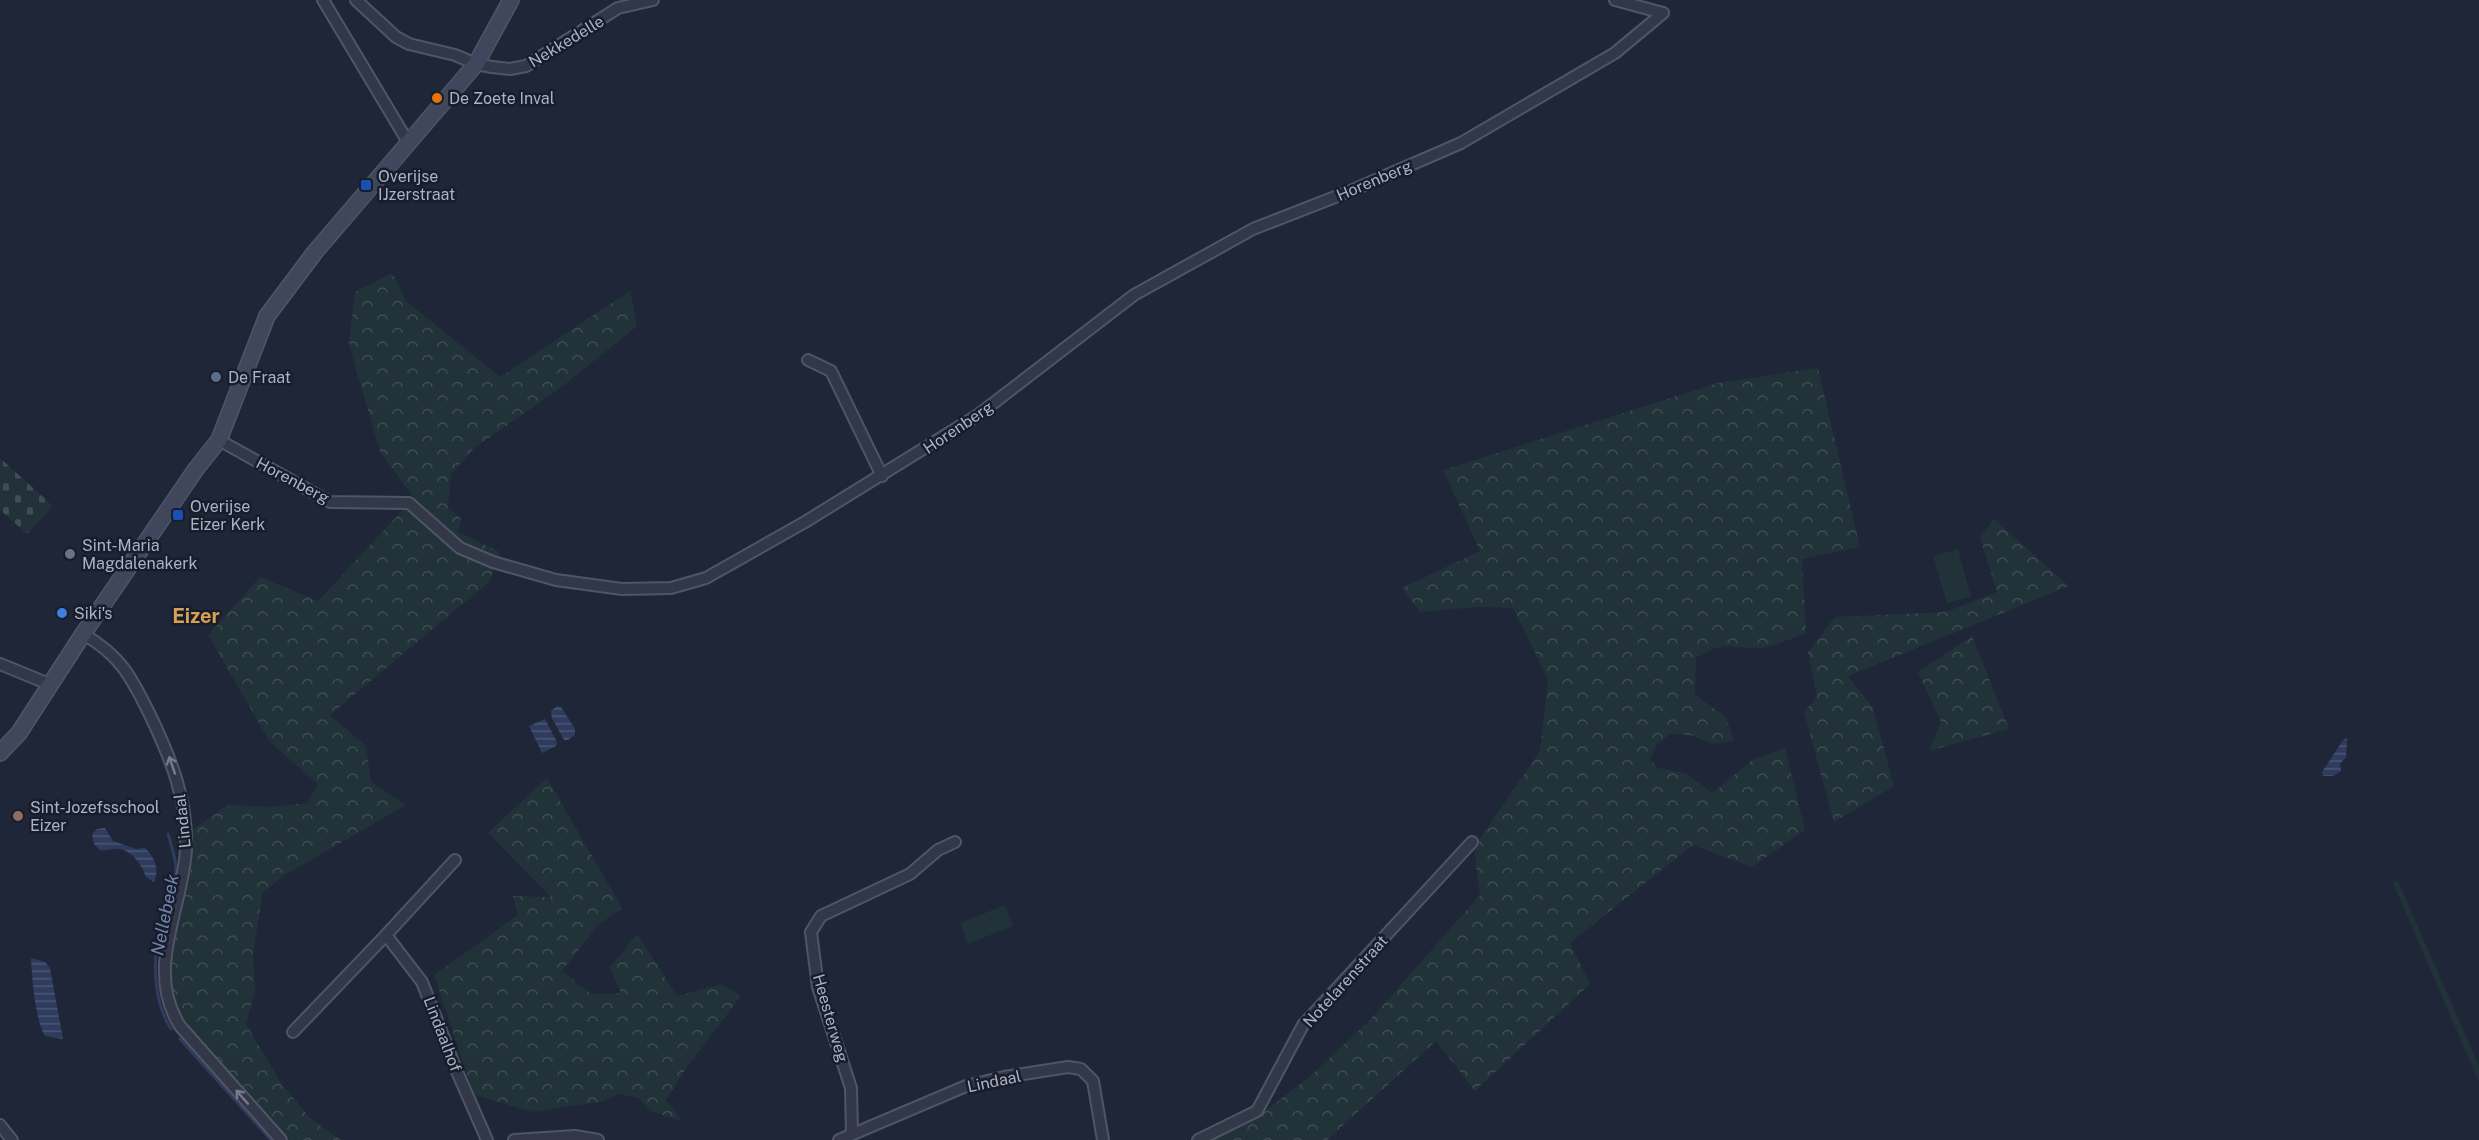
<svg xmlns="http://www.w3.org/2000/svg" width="2479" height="1140" viewBox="0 0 2479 1140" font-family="'Public Sans',sans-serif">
<defs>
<pattern id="forest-crowns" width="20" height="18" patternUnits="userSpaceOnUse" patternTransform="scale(1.5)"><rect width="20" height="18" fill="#213239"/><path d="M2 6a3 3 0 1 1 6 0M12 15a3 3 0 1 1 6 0" fill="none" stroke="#3f4d54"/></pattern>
<pattern id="cemetery-stones" width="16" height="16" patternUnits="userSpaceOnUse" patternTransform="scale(1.5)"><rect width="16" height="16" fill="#213239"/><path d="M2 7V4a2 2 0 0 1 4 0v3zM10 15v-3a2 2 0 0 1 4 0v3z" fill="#3f4d54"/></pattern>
<pattern id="water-rules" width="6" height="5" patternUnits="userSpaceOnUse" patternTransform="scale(1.5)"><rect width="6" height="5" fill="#2f3c5e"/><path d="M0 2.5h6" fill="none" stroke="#4a5674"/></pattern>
</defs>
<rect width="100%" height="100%" fill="#1f2638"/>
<g fill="#213239">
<polygon points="1958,549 1971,597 1947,603 1933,556"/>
<polygon points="2398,881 2479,1066 2479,1082 2393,883"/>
<polygon points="1005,905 1013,926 968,944 960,923"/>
</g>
<g fill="url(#forest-crowns)">
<polygon points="392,273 406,301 500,377 630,291 637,326 559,389 473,449 451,474 448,507 461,519 458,532 500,552 489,582 330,715 366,746 371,782 406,805 285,875 263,892 253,953 255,991 246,1024 283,1086 310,1118 341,1140 289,1140 170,1007 170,948 188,833 228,805 274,807 307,803 318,784 270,742 208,635 260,577 318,601 414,498 380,452 349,344 355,292"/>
<path d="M1818 368 1860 547 1802 559 1806 633C1792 638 1776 646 1761 648 1733 651 1727 637 1699 657L1696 656 1695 695 1726 717 1734 741 1713 744 1690 735 1670 734 1656 745 1650 760 1658 768 1685 773 1713 793 1752 760 1785 748 1805 830 1752 867 1693 845 1570 943 1590 984 1475 1091 1436 1041 1327 1140H1207L1262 1113 1307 1079 1370 1020 1480 895 1474 847 1540 751 1548 679 1513 608 1478 607 1420 612 1402 588 1480 551 1443 470 1718 383Z"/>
<polygon points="1994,519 2069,586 1848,676 1873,708 1894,786 1834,822 1804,712 1817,697 1808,652 1835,617 1946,612 1997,592 1980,537"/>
<polygon points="1972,636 2009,729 1929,751 1941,722 1918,672"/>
<polygon points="547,778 622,908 597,926 562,971 591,994 621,993 610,967 637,934 677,996 721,984 741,996 685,1070 666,1100 682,1121 650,1111 638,1098 618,1094 605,1101 533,1112 474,1095 434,975 518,915 513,896 551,897 488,833"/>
</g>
<polygon fill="url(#cemetery-stones)" points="0,458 53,506 27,534 0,510"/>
<g fill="url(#water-rules)">
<polygon points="557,706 561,707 575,729 575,735 568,740 564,740 552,718 551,711"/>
<polygon points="545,719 557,742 556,746 542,753 529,726"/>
<polygon points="2347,738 2346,757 2340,764 2341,771 2333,776 2323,776 2322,772 2343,740"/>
<path d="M105 828 113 841 136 849 145 848C154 857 160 869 154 882L146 877C142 865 133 852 120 849 113 848 107 851 100 850L94 844 92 834 97 829Z"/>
<path d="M31 958 45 962 50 968 63 1039 45 1036C35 1020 32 978 31 958Z"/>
</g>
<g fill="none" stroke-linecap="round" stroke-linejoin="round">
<g stroke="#2f3c5e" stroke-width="3">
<path d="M168 834C171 845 176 858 176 869 175 888 167 905 162 923 152 956 152 999 171 1029"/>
<polyline points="180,1039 271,1140"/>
</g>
<g stroke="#505566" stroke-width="14">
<g id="street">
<polyline points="323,0 408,142"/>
<polyline points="356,0 396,37 409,44 455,55 476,64 492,67 510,69 526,66 618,8 653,0"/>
<polyline points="1615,0 1663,13"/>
<polyline points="808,360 831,371 882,476"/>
<polyline points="219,440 330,502 409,503 460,548 493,562 556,580 622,589 671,588 706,578 805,522 978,415 1134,295 1253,229 1353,190 1461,143 1615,53 1663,13"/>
<path d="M83 634C122 656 132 679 151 717 171 759 188 801 186 849 183 908 144 970 180 1026L281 1140"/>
<polyline points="0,664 49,684"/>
<polyline points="455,860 386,935 422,982 455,1067 487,1140"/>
<polyline points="293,1032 386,935"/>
<polyline points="0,1125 12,1140"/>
<polyline points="852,1134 851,1088 818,987 811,932 821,916 910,874 938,850 955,842"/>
<polyline points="514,1140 575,1136 598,1140"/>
<polyline points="839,1140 966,1086 1004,1077 1068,1067 1081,1069 1093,1081 1103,1140"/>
<polyline points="1198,1140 1257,1111 1303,1025 1472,842"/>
</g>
</g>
<g stroke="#505566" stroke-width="18">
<polyline id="secondary" points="0,753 19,733 83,634 196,469 219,440 267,316 315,252 476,64 511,0"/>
</g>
<use href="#street" stroke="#323848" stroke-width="10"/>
<use href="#secondary" stroke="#40465b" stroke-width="15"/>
</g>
<defs><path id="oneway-shaft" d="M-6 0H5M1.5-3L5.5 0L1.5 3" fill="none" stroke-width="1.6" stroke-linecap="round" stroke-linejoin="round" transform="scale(1.5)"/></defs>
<g stroke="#757b8d">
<use href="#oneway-shaft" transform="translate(172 765) rotate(-109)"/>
<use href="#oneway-shaft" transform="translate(242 1097) rotate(-131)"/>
</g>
<circle fill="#e8710a" stroke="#181d2c" stroke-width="2" cx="437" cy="98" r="6"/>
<g fill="#1a4fb4" stroke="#181d2c" stroke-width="2">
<rect x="360" y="179" width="12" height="12" rx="3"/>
<rect x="172" y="509" width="12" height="12" rx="3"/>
</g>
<circle fill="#5c6f8a" stroke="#181d2c" stroke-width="2" cx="216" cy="377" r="6"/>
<circle fill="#6b7280" stroke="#181d2c" stroke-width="2" cx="70" cy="554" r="6"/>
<circle fill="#3f7fe0" stroke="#181d2c" stroke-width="2" cx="62" cy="613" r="6"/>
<circle fill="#8d6e63" stroke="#181d2c" stroke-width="2" cx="18" cy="816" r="6"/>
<g text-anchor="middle" stroke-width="5" stroke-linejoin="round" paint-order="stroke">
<g font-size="16" fill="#acb2c5" stroke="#181d2c">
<text transform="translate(566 41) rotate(-31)" y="6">Nekkedelle</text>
<text transform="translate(1374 180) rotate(-23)" y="6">Horenberg</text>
<text transform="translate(958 427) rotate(-34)" y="6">Horenberg</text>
<text transform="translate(293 480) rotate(28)" y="6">Horenberg</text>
<text transform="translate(182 821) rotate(-96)" y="6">Lindaal</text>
<text transform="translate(1345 981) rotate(-48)" y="6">Notelarenstraat</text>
<text transform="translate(831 1018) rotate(74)" y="6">Heesterweg</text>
<text transform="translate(443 1034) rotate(69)" y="6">Lindaalhof</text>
<text transform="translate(994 1081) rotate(-12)" y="6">Lindaal</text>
</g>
<g font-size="16" fill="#acb2c5" stroke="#181d2c" text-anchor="start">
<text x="449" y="104">De Zoete Inval</text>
<text x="378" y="182">Overijse<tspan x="378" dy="18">IJzerstraat</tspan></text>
<text x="228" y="383">De Fraat</text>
<text x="190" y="512">Overijse<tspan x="190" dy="18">Eizer Kerk</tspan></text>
<text x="82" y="551">Sint-Maria<tspan x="82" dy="18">Magdalenakerk</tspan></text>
<text x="74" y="619">Siki's</text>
<text x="30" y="813">Sint-Jozefsschool<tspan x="30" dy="18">Eizer</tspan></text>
</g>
<g font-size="18" font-style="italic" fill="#7384af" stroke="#181d2c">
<text transform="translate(165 915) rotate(-79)" y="6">Nellebeek</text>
</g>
<g font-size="20" font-weight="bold" fill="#d8a154" stroke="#181d2c">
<text x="196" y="623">Eizer</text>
</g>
</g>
</svg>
